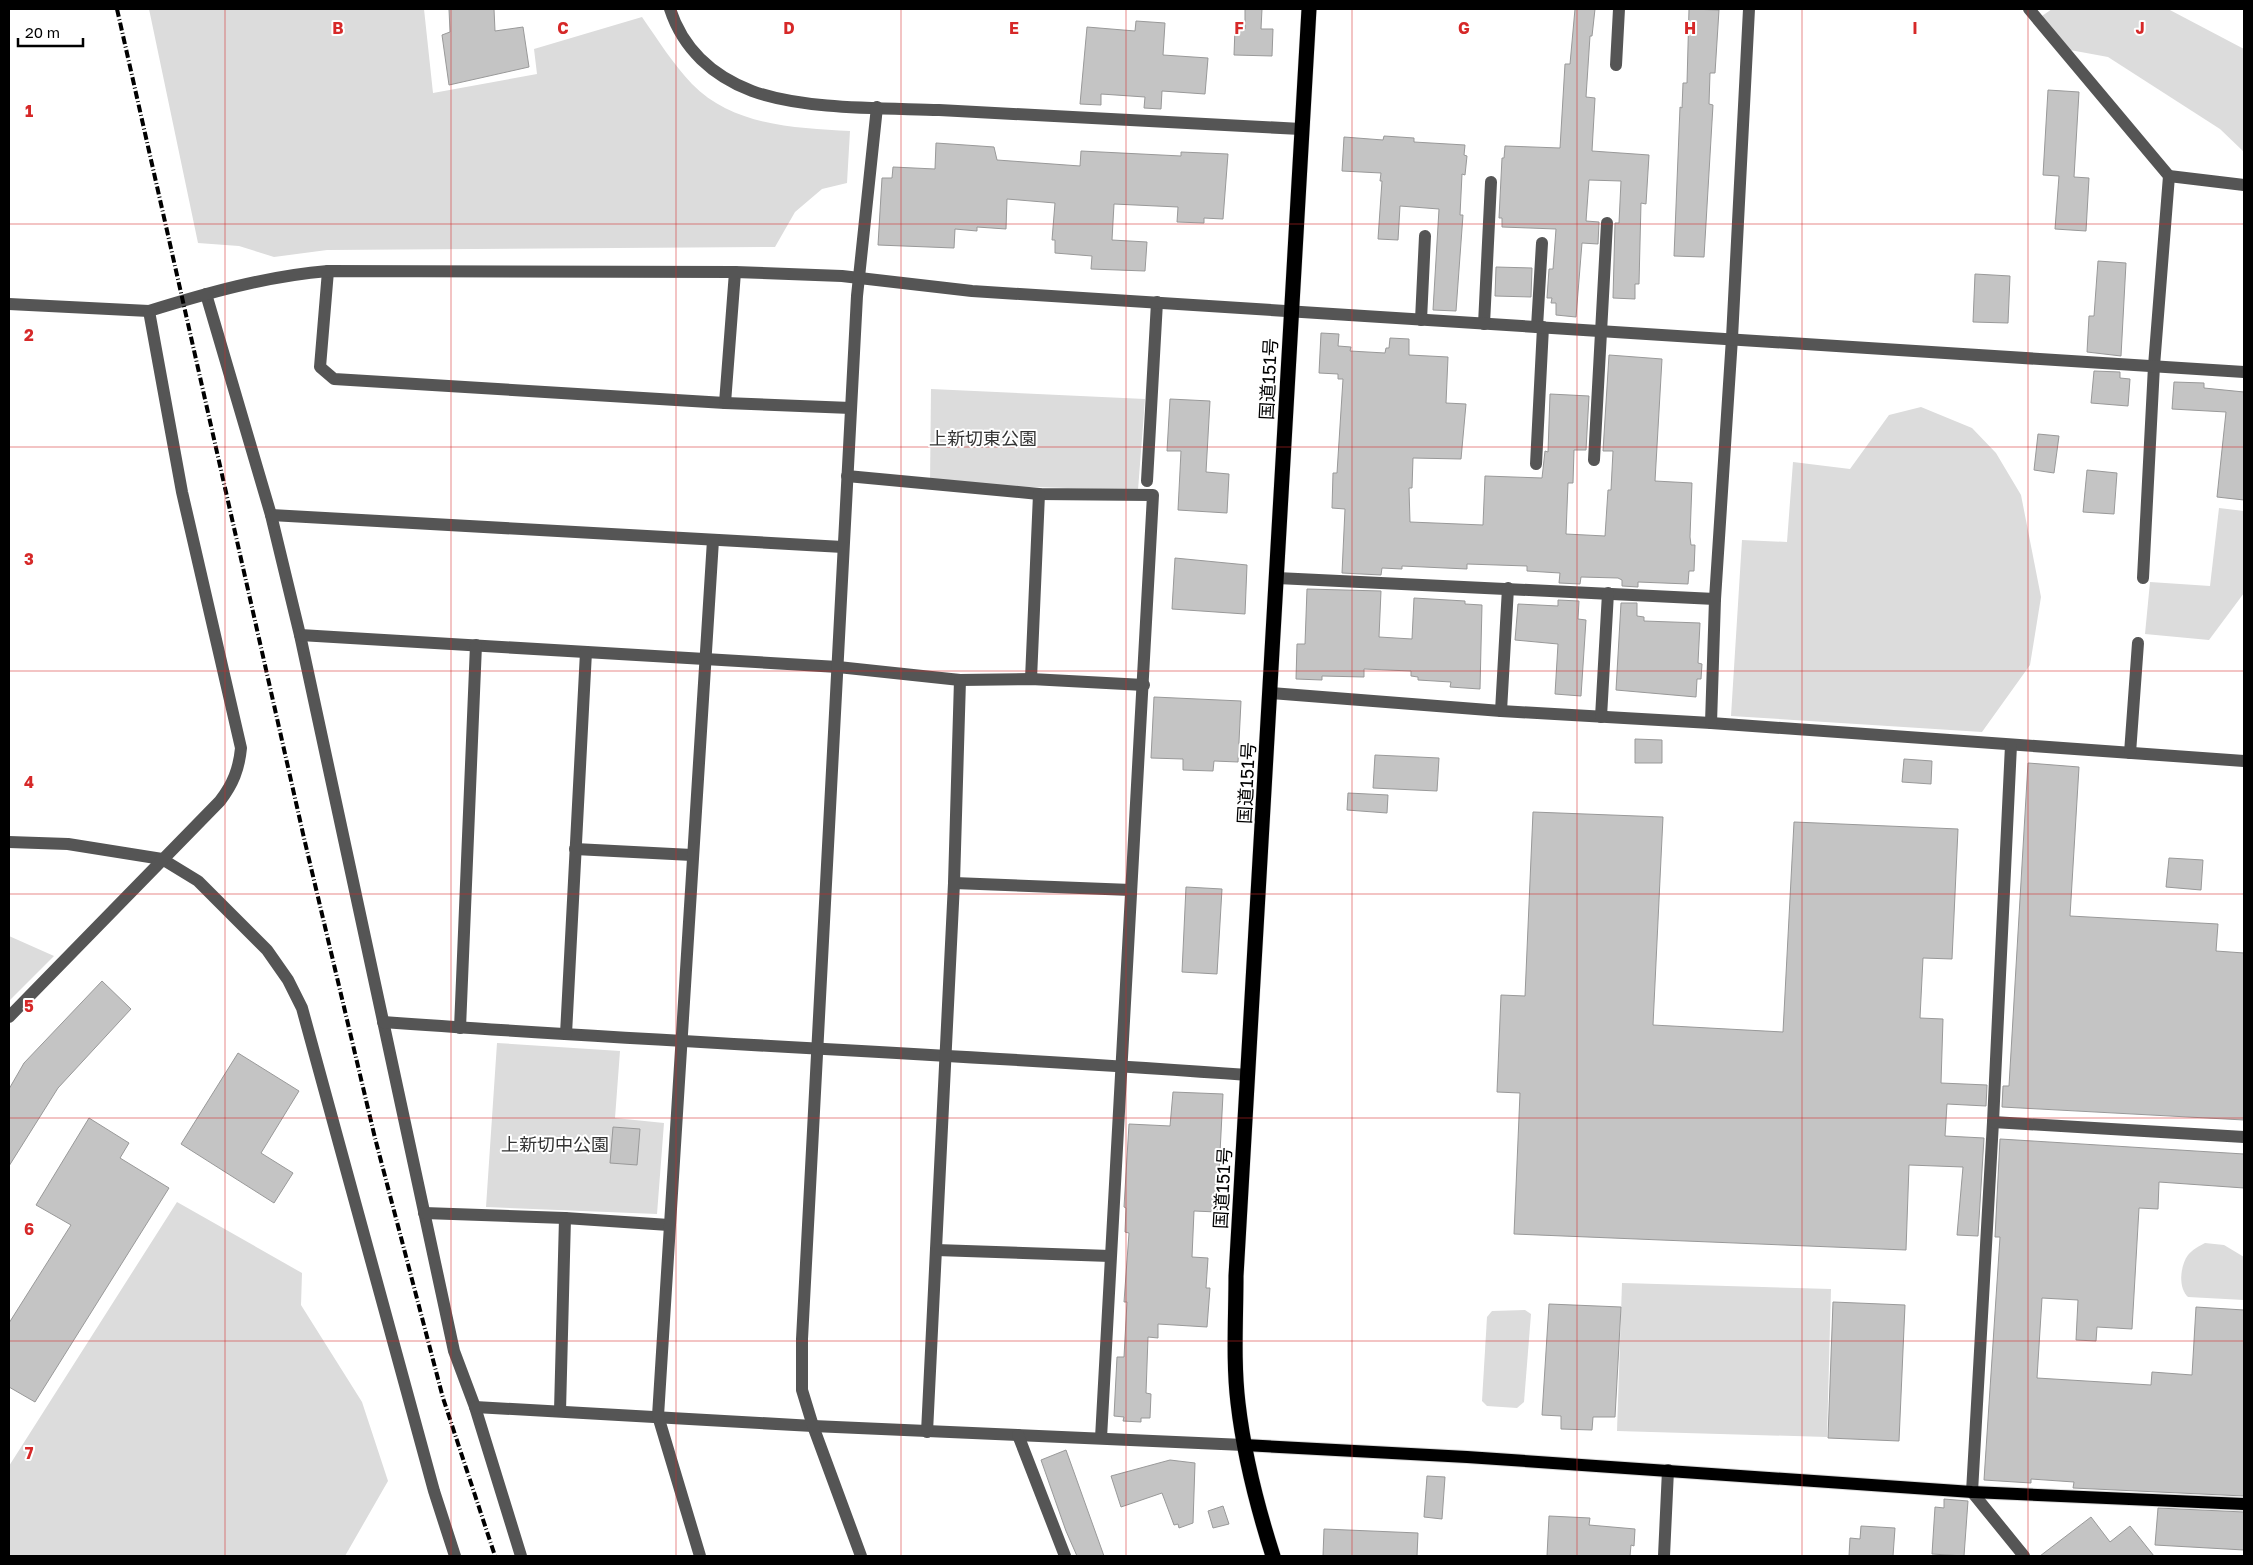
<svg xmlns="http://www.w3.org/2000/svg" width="2253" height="1565" viewBox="0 0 2253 1565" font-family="'Golos Text','Noto Sans JP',sans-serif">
<rect width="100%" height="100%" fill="#fff"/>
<g fill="#dcdcdc">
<path d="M149 9H424L433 93 537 74 534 49 642 17C658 40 673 64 692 84 733 126 795 128 850 131L847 183 822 189 795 212 775 247 327 250 274 257 239 246 198 243Z"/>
<polygon points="2052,9 2168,9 2244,49 2244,152 2220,129 2108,57 2070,50 2042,16"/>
<polygon points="931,389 1145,399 1138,490 930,484"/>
<polygon points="1921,407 1972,428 1996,453 2021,495 2041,597 2030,665 1982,732 1731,716 1742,540 1787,542 1793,462 1850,469 1889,415"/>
<polygon points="2219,508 2244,511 2244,593 2209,640 2145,634 2150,582 2210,586"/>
<polygon points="9,936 54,956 9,1001"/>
<polygon points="497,1043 620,1051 615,1118 664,1123 657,1214 486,1207"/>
<polygon points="177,1202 302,1273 301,1305 362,1402 388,1481 345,1556 9,1556 9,1466"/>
<path d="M2205 1243 2224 1245 2244 1257V1300L2188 1297C2178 1288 2180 1266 2188 1255 2192 1250 2199 1246 2205 1243Z"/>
<polygon points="1622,1283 1831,1289 1827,1437 1617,1431"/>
<polygon points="1525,1310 1531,1314 1524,1402 1517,1408 1487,1406 1482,1401 1487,1317 1492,1311"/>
</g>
<g fill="#c4c4c4" stroke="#999">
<polygon points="449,9 494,9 495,31 523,27 529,67 449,85 442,35 450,32"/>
<polygon points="1245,9 1262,9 1261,29 1273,29 1272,56 1234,55 1235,28 1245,29"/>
<polygon points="1575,9 1595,9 1592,36 1590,36 1586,97 1595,98 1592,151 1649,155 1646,204 1641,203 1639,284 1635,284 1635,299 1613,298 1615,223 1619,223 1621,181 1589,180 1586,221 1599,222 1598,244 1582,243 1576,317 1556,315 1556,303 1551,303 1552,298 1547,298 1549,269 1553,269 1556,229 1502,227 1502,218 1499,218 1502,158 1504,158 1505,146 1560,148 1565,64 1570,64"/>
<polygon points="1689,9 1719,10 1715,73 1710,73 1709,104 1713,105 1704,257 1674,256 1680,107 1682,108 1683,83 1687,83"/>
<polygon points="1136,21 1165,23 1163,55 1208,58 1205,94 1162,91 1161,109 1144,108 1145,97 1101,94 1101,105 1080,104 1087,27 1135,31"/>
<polygon points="2048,90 2079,92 2074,177 2089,178 2086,231 2055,229 2059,176 2043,175"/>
<polygon points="1384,136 1414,138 1414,142 1465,145 1464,155 1467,156 1465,175 1462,174 1460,215 1463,215 1456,311 1433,310 1439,209 1400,206 1398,240 1378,239 1382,181 1380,181 1381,173 1342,171 1344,137 1383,140"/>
<polygon points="936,143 994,147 997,160 1080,166 1081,151 1181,156 1181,152 1228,154 1223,219 1204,218 1204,223 1177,222 1178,207 1114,204 1112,240 1147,242 1145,271 1091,269 1092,256 1055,253 1055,240 1052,240 1055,203 1007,199 1006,229 977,227 977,231 955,229 954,248 878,245 882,178 892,178 893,167 935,169"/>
<polygon points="2098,261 2126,263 2121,356 2087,352 2089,316 2094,316"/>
<polygon points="1496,267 1532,268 1531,297 1495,296"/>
<polygon points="1975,274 2010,276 2008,323 1973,322"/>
<polygon points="1321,333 1339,334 1338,346 1351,347 1350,351 1385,353 1386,348 1389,348 1390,338 1409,339 1409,355 1448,357 1446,403 1466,404 1461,459 1413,458 1412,488 1409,488 1410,522 1483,525 1485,476 1542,478 1545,451 1548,452 1550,394 1589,396 1586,450 1574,450 1573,483 1568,483 1566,534 1605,536 1608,490 1611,490 1613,451 1603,451 1609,355 1662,359 1655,481 1692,483 1690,537 1691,545 1695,545 1694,571 1689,571 1688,584 1638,582 1638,587 1622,586 1622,580 1618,578 1581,577 1580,584 1559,583 1560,573 1527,571 1527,566 1467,564 1467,569 1402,566 1402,569 1382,568 1381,575 1342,573 1345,509 1332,508 1333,473 1337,473 1343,379 1338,379 1338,374 1319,373"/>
<polygon points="2094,371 2120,372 2120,378 2130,379 2128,406 2091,403"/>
<polygon points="2174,382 2204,383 2204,388 2244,392 2244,500 2217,497 2226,412 2172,409"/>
<polygon points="1170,399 1210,401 1206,472 1229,474 1227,513 1178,510 1181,451 1167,451"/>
<polygon points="2038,434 2059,436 2054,473 2034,470"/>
<polygon points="2087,470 2117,473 2114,514 2083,512"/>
<polygon points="1175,558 1247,565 1245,614 1172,609"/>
<polygon points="1307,589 1381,591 1379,637 1412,639 1414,598 1465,601 1465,604 1482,605 1480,689 1450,687 1451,682 1418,680 1418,677 1411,676 1411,671 1364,669 1364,677 1322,676 1322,680 1296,679 1297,644 1305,644"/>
<polygon points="1558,600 1579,601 1578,619 1586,620 1581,696 1555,694 1558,644 1515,640 1518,604 1558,606"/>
<polygon points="1621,603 1637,603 1637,616 1644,617 1644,621 1700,623 1698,663 1702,664 1701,679 1697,679 1696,697 1616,690"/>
<polygon points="1154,697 1241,701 1238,762 1214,761 1213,771 1183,770 1183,759 1151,758"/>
<polygon points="1635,739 1662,740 1662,763 1635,763"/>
<polygon points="1375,755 1439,758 1437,791 1373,788"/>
<polygon points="1904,759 1932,761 1931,784 1902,782"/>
<polygon points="2028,763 2079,767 2070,916 2218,924 2216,951 2244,953 2244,1120 2002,1107 2003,1086 2009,1086"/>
<polygon points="1348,793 1388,795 1387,813 1347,810"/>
<polygon points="1533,812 1663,817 1653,1025 1783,1032 1794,822 1958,829 1952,959 1923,958 1920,1018 1943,1019 1941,1083 1987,1085 1986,1106 1947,1104 1945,1136 1984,1138 1978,1236 1957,1235 1963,1167 1909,1165 1906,1250 1514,1234 1520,1093 1497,1092 1501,995 1525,996"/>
<polygon points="2169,858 2203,860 2201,890 2166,887"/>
<polygon points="1186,887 1222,889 1217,974 1182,972"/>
<polygon points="102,981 131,1009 58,1088 9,1166 9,1089 24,1063"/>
<polygon points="238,1053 299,1091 261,1153 293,1173 274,1203 181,1144"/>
<polygon points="1173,1092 1223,1094 1217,1212 1194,1211 1192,1257 1208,1258 1206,1288 1210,1288 1207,1327 1158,1324 1158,1338 1148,1337 1146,1393 1151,1394 1150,1418 1141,1418 1141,1422 1123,1421 1124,1417 1114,1416 1117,1357 1124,1357 1127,1302 1124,1302 1129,1233 1125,1232 1126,1208 1124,1207 1129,1124 1170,1126"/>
<polygon points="89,1118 129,1143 120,1158 169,1188 35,1402 9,1387 9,1323 71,1225 36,1205"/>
<polygon points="613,1127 640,1129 637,1165 610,1163"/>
<polygon points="2000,1139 2244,1154 2244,1188 2159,1182 2158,1209 2139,1208 2132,1329 2097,1327 2096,1341 2076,1340 2078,1300 2042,1298 2037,1378 2151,1385 2152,1372 2192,1375 2196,1307 2244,1310 2244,1496 2073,1488 2074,1482 2031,1479 2031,1483 1984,1480 2000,1237 1995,1237"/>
<polygon points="1833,1302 1905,1305 1899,1441 1828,1438"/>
<polygon points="1549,1304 1621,1307 1615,1417 1593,1417 1592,1430 1561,1429 1561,1416 1542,1415"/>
<polygon points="1066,1450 1104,1556 1077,1556 1066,1531 1041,1460"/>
<polygon points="1170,1460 1195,1463 1193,1523 1179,1528 1178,1524 1174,1525 1162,1493 1121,1507 1111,1476"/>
<polygon points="1427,1476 1445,1477 1442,1519 1424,1517"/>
<polygon points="1944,1499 1968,1501 1964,1556 1932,1554 1935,1507 1944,1508"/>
<polygon points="1223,1506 1229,1524 1213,1528 1208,1511"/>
<polygon points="2158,1508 2244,1512 2244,1550 2155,1545"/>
<polygon points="1549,1516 1590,1518 1589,1525 1635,1529 1634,1546 1631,1545 1630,1556 1547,1556"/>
<polygon points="2091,1517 2110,1542 2130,1526 2154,1556 2040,1556"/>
<polygon points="1861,1526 1895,1528 1893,1556 1849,1556 1850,1538 1860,1539"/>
<polygon points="1324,1529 1418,1533 1417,1556 1323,1556"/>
</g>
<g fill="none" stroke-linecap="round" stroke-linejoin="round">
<g stroke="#dbdbdb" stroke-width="14">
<polyline id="major" points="1244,1445 1467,1457 1972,1492 2244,1504"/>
</g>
<g stroke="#dbdbdb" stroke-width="16">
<path id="highway" d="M1273 1556C1257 1506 1244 1455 1238 1403 1233 1361 1236 1318 1236 1276L1309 9"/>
</g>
<g stroke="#555" stroke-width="12">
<path d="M670 9C683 49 713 76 752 91 804 110 883 108 939 110 1060 117 1181 122 1301 129"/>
<polyline points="2029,9 2169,176 2154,366 2143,578"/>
<polyline points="1616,65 1619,9"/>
<polyline points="2169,176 2244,185"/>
<polyline points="328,271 320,367 334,379 725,403 851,408"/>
<polyline points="206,294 271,515 300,635 454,1351 475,1407 521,1556"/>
<polyline points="9,304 149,311"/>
<polyline points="1421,320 1425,236"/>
<polyline points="1484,324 1491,182"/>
<polyline points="1537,327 1542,243"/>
<polyline points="725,403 735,272"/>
<polyline points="1594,460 1607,223"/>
<polyline points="1536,464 1543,327"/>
<polyline points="847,476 1039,494 1153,495 1101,1438"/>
<polyline points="1147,481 1157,302"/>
<polyline points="271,515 843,547"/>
<polyline points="1277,578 1715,599"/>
<polyline points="300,635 838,667 960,680 1031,679 1144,685"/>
<polyline points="1031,679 1039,494"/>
<polyline points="1271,693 1501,711 1711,723 2244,761"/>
<polyline points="1501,711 1508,588"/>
<polyline points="1601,717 1608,593"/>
<polyline points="1711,723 1715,599 1732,338 1749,9"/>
<polyline points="2011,745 1993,1122 1972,1492 2024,1556"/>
<polyline points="2130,753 2138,643"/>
<polyline points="9,842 68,844 162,859 198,881 267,950 288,980 302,1008 434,1491 455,1556"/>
<polyline points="575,849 692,855"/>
<polyline points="954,883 1131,890"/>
<path d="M9 1017 220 801C233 784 239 769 241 748L182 492 149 311C207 293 267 276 328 271L735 272 842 276 972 291 2244 372"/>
<path d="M383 1022C671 1043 960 1054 1248 1075"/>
<polyline points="460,1028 476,645"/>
<polyline points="566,1034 586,652"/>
<polyline points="1993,1122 2244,1137"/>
<polyline points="424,1213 565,1218 669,1225"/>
<polyline points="936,1250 1110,1256"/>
<polyline points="475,1407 813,1426 1244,1445"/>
<polyline points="560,1411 565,1218"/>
<polyline points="927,1432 954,883 960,680"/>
<polyline points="1018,1435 1065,1556"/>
<polyline points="700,1556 658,1416 713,540"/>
<polyline points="861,1556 813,1426 802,1390 802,1339 857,296 877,107"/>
<polyline points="1664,1556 1668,1470"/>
</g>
<use href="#major" stroke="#000" stroke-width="12"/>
<use href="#highway" stroke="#000" stroke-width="15"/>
<polyline stroke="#000" stroke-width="4" stroke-dasharray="8 2.5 1 2.5" stroke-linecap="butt" points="117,9 304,838 375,1138 443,1398 495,1556"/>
</g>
<path fill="none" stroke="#d62828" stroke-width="1" stroke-opacity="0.55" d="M225 9V1556M451 9V1556M676 9V1556M901 9V1556M1126 9V1556M1352 9V1556M1577 9V1556M1802 9V1556M2028 9V1556M9 224H2244M9 447H2244M9 671H2244M9 894H2244M9 1118H2244M9 1341H2244"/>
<g text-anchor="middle" stroke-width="4" stroke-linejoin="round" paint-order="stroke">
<g font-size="18" fill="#000" stroke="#fff">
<text transform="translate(1269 379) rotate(-87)" y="6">国道151号</text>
<text transform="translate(1247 783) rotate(-87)" y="6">国道151号</text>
<text transform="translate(1223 1188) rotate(-87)" y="6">国道151号</text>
</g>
<g font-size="18" fill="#333" stroke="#fff">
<text x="983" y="445">上新切東公園</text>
<text x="555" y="1151">上新切中公園</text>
</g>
</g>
<g font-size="16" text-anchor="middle" font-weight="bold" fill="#d62828" stroke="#fff" stroke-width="4" stroke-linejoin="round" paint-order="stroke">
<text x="338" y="34">B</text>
<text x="563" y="34">C</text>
<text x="789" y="34">D</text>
<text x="1014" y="34">E</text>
<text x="1239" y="34">F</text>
<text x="1464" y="34">G</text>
<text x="1690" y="34">H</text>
<text x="1915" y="34">I</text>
<text x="2140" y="34">J</text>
<text x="29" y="117">1</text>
<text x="29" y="341">2</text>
<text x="29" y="565">3</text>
<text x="29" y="788">4</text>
<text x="29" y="1012">5</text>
<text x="29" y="1235">6</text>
<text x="29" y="1459">7</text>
</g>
<rect width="2253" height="1565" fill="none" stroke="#000000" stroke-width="20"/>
<path d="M18 38v8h65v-8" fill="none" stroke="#000000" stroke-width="2.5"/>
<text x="25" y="38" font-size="15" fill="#000000" stroke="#ffffff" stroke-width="4" paint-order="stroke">20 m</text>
</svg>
